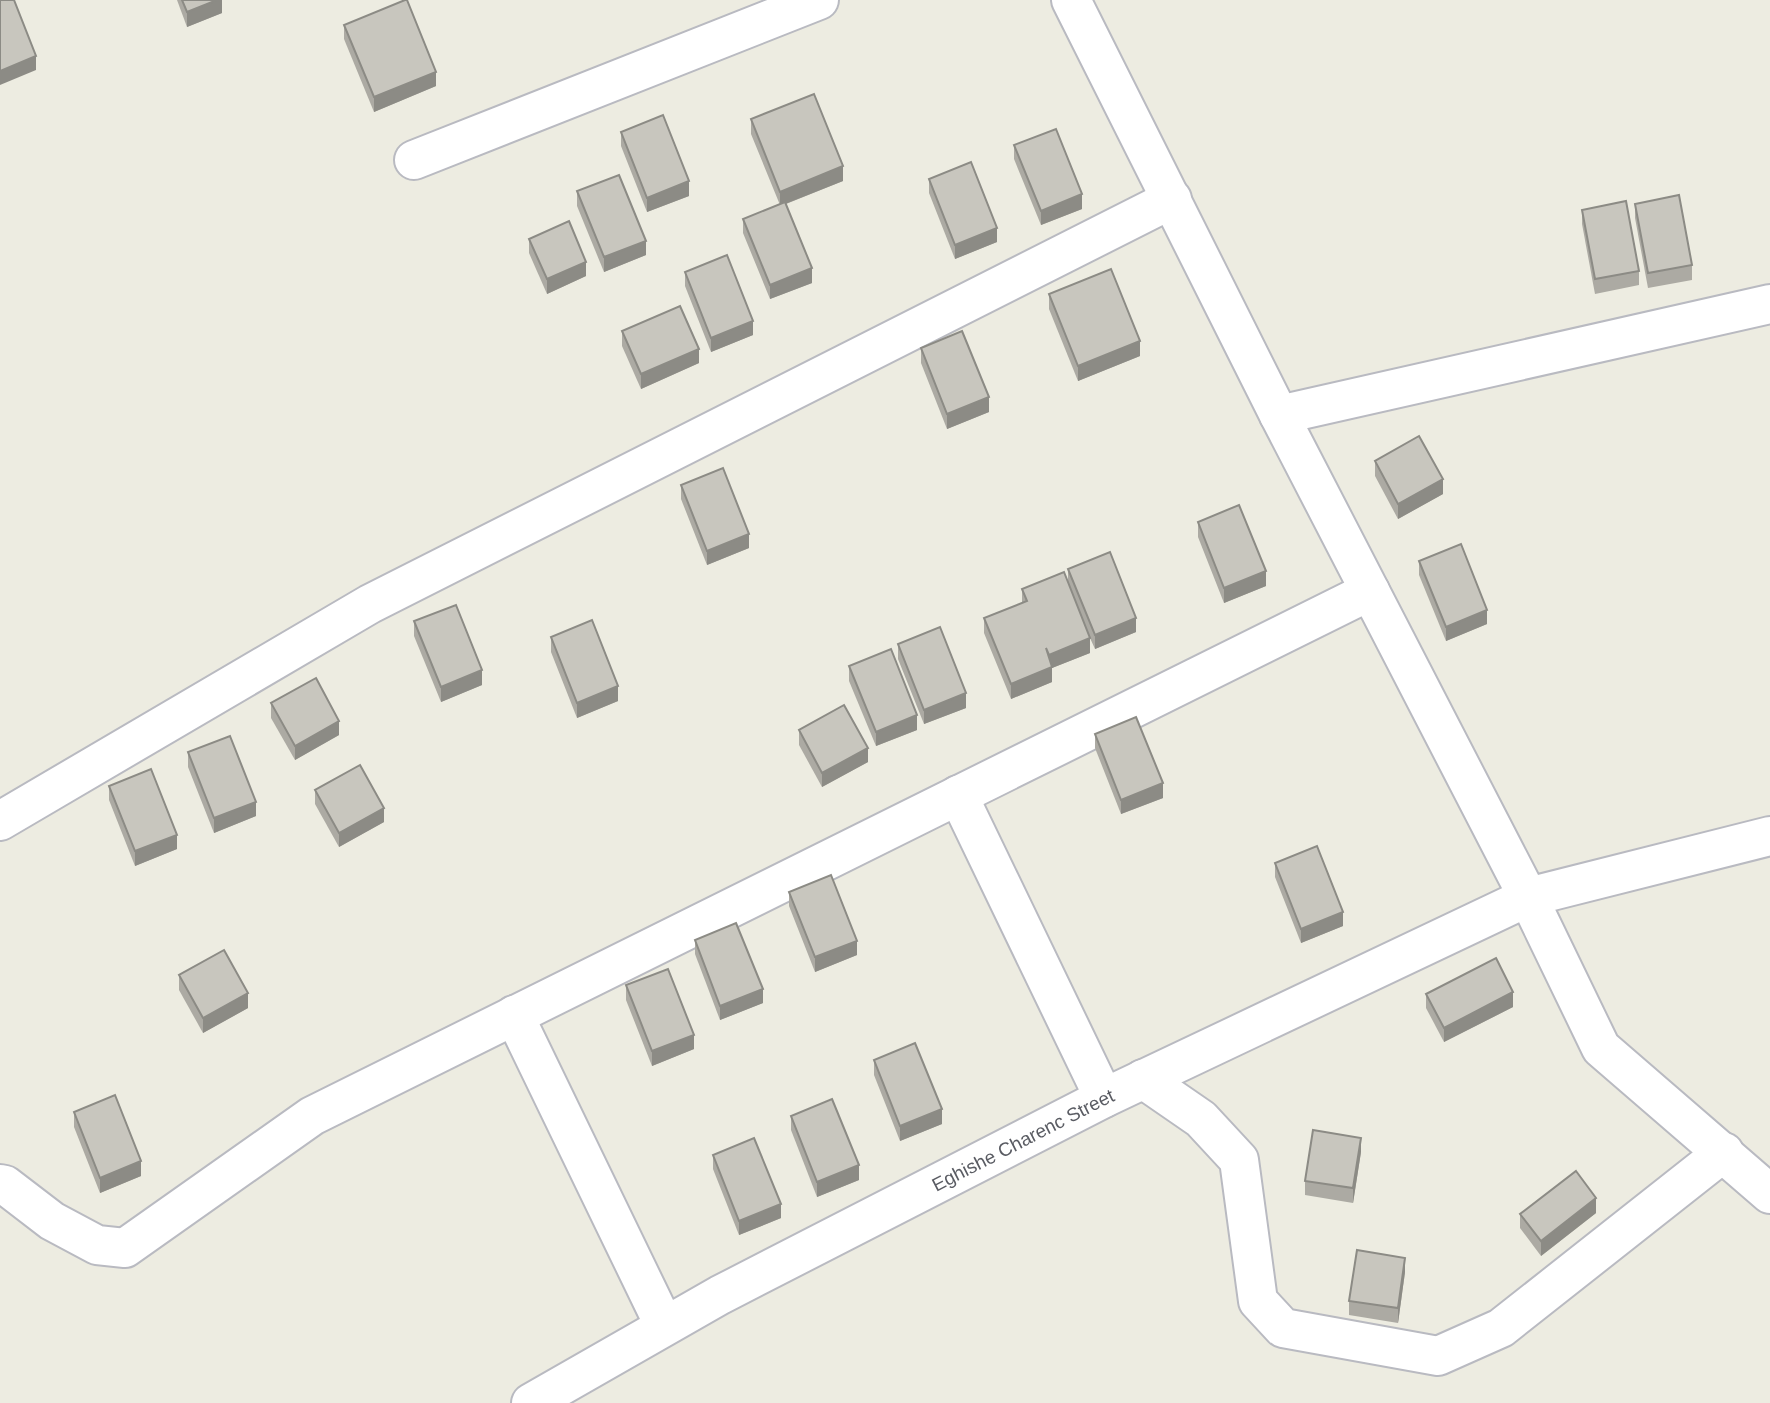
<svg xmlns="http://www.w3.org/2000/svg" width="1770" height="1403" viewBox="0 0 1770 1403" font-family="Arial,sans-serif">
<rect width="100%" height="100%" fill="#edece1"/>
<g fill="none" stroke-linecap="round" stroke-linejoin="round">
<g stroke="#b9bac1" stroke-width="42">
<g id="minor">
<polyline points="1071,0 1279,415 1528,897 1601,1048 1770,1194"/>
<polyline points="414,160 819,0"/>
<polyline points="1279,415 1770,304"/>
<polyline points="958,795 1104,1098"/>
<polyline points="0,821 370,604 1172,199"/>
<polyline points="514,1015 664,1325"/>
<polyline points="1143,1079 1201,1119 1239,1160 1258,1301 1283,1328 1438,1356 1501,1328 1724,1152"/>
<polyline points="0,1184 5,1185 52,1221 97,1245 125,1248 312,1116 1370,591"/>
<path id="s1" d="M531 1403 720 1295 1104 1098 1528 897 1770 836"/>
</g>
</g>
<use href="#minor" stroke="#fff" stroke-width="38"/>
</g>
<g fill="#acaaa3">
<polygon points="177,0 222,0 222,13 187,27"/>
<polygon points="344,25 436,86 374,112 344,39"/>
<polygon points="751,119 843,181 786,204 812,283 770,299 743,233 743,219 780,205 751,134"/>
<polygon points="621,132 689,196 647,212 621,146"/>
<polygon points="1014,145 1082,209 1041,225 1014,159"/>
<polygon points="929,179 997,242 955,259 929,193"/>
<polygon points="577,191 646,255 604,272 577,206"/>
<polygon points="1635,204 1692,265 1692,280 1648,288 1635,218"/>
<polygon points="1582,210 1639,271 1639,285 1595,294 1582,224"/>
<polygon points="529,239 586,276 547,294 529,253"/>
<polygon points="685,272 753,335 711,352 685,286"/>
<polygon points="1049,294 1140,356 1078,381 1049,309"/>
<polygon points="622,331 699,363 641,389 622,346"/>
<polygon points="921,348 989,412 947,429 921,363"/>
<polygon points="1375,461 1443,494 1398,519 1375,476"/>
<polygon points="681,485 749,548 707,565 681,499"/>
<polygon points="1198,522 1266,586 1224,603 1198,537"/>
<polygon points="1419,561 1487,624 1446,641 1419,575"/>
<polygon points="1068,569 1136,632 1095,649 1090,638 1090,653 1052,668 1052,682 1011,699 984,633 984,618 1022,603 1022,589 1068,582"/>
<polygon points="414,621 482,685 441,702 414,636"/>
<polygon points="551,637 618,701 577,718 551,652"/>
<polygon points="898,644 966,708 924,724 898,659"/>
<polygon points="849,666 917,730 876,746 849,681"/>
<polygon points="271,703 339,735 295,760 271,718"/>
<polygon points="799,730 868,762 822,787 799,745"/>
<polygon points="1095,734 1163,798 1121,814 1095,748"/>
<polygon points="188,752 256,816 214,833 188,767"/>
<polygon points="109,786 177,849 135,866 109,800"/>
<polygon points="315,790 384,822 339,847 315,804"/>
<polygon points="1275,863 1343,926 1301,943 1275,877"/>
<polygon points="789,892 857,955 815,972 789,906"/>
<polygon points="695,940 763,1003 720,1020 695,954"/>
<polygon points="179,975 248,1008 203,1033 179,990"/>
<polygon points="626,985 694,1049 652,1066 626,1000"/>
<polygon points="1426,994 1513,1007 1444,1042 1426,1008"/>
<polygon points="874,1060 942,1124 900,1141 874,1075"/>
<polygon points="74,1112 141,1176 100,1193 74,1127"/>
<polygon points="791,1116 859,1180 817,1197 791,1130"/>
<polygon points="1361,1152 1353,1203 1305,1195 1305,1181"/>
<polygon points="713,1155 781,1218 739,1235 713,1169"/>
<polygon points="1596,1213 1541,1256 1520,1228 1520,1214"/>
<polygon points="1405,1272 1398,1323 1349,1315 1349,1301"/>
</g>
<g fill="#8c8b85">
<polygon points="217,0 222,0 222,13 187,27 187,12"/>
<polygon points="36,56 36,70 0,85 0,71"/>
<polygon points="436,72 436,86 374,112 374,97"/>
<polygon points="843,166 843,181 780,206 780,192"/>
<polygon points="689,181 689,196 647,212 647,198"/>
<polygon points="1082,194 1082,209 1041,225 1041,211"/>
<polygon points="997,228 997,242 955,259 955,245"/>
<polygon points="646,241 646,255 604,272 604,257"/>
<polygon points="586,262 586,276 547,294 547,279"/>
<polygon points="812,268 812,283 770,299 770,285"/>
<polygon points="753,321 753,335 711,352 711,338"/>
<polygon points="1140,341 1140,356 1078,381 1078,366"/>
<polygon points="699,349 699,363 641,389 641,374"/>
<polygon points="989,397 989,412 947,429 947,414"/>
<polygon points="1443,479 1443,494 1398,519 1398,504"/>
<polygon points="749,534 749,548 707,565 707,551"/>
<polygon points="1266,571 1266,586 1224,603 1224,588"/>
<polygon points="1487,610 1487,624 1446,641 1446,627"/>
<polygon points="1136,618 1136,632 1095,649 1095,635"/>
<polygon points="1090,638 1090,653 1052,668 1052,682 1011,699 1011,684 1049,655"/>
<polygon points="482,670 482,685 441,702 441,687"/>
<polygon points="618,686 618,701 577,718 577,703"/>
<polygon points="966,693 966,708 924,724 924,710"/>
<polygon points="917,715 917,730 876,746 876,732"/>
<polygon points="339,721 339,735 295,760 295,746"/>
<polygon points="868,748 868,762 822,787 822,773"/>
<polygon points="1163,783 1163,798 1121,814 1121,800"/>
<polygon points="256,802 256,816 214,833 214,818"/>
<polygon points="384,808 384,822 339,847 339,833"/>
<polygon points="177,835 177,849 135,866 135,851"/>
<polygon points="1343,912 1343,926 1301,943 1301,929"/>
<polygon points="857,941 857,955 815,972 815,957"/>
<polygon points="763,989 763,1003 720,1020 720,1006"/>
<polygon points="1513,992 1513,1007 1444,1042 1444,1028"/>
<polygon points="248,993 248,1008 203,1033 203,1018"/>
<polygon points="694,1035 694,1049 652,1066 652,1051"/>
<polygon points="942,1109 942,1124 900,1141 900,1126"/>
<polygon points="1361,1138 1361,1152 1353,1203 1353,1188"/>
<polygon points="141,1161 141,1176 100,1193 100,1178"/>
<polygon points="859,1165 859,1180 817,1197 817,1182"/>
<polygon points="1596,1198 1596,1213 1541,1256 1541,1241"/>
<polygon points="781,1204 781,1218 739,1235 739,1221"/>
<polygon points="1405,1258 1405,1272 1398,1323 1398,1308"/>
</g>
<g fill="#c8c6be" stroke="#8c8b85" stroke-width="2">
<polygon points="0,0 14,0 36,56 0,71"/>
<polygon points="182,0 217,0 187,12"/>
<polygon points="405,0 407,0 436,72 374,97 344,25"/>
<polygon points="814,94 843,166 780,192 751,119"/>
<polygon points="663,115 689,181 647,198 621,132"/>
<polygon points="1056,129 1082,194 1041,211 1014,145"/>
<polygon points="971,162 997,228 955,245 929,179"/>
<polygon points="619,175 646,241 604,257 577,191"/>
<polygon points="1679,195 1692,265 1648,273 1635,204"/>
<polygon points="1626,201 1639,271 1595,279 1582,210"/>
<polygon points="785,202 812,268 770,285 743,219"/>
<polygon points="569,221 586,262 547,279 529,239"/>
<polygon points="727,255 753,321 711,338 685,272"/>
<polygon points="1111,269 1140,341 1078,366 1049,294"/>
<polygon points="680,306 699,349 641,374 622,331"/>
<polygon points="962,331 989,397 947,414 921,348"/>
<polygon points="1419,436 1443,479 1398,504 1375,461"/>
<polygon points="723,468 749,534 707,551 681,485"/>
<polygon points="1239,505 1266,571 1224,588 1198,522"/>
<polygon points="1461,544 1487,610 1446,627 1419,561"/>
<polygon points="1110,552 1136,618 1095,635 1068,569"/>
<polygon points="1064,572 1090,638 1049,655 1046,648 1052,667 1011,684 984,618 1027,601 1022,589"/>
<polygon points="456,605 482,670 441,687 414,621"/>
<polygon points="592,620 618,686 577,703 551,637"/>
<polygon points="940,627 966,693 924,710 898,644"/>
<polygon points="891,649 917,715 876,732 849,666"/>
<polygon points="316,678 339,721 295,746 271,703"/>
<polygon points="844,705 868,748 822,773 799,730"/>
<polygon points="1136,717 1163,783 1121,800 1095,734"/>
<polygon points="230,736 256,802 214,818 188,752"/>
<polygon points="360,765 384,808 339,833 315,790"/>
<polygon points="151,769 177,835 135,851 109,786"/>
<polygon points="1317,846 1343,912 1301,929 1275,863"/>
<polygon points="831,875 857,941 815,957 789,892"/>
<polygon points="736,923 763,989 720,1006 695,940"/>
<polygon points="224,950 248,993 203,1018 179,975"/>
<polygon points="1496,958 1513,992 1444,1028 1426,994"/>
<polygon points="668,969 694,1035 652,1051 626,985"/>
<polygon points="915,1043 942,1109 900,1126 874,1060"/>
<polygon points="115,1095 141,1161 100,1178 74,1112"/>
<polygon points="832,1099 859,1165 817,1182 791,1116"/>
<polygon points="1313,1130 1361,1138 1353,1188 1305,1181"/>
<polygon points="754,1138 781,1204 739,1221 713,1155"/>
<polygon points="1576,1171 1596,1198 1541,1241 1520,1214"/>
<polygon points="1357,1250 1405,1258 1398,1308 1349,1301"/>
</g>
<g text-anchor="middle" stroke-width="7" stroke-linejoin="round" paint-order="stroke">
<g font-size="19" fill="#5a5c63" stroke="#fff">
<text dy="7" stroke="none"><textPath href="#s1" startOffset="558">Eghishe Charenc Street</textPath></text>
</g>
</g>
</svg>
